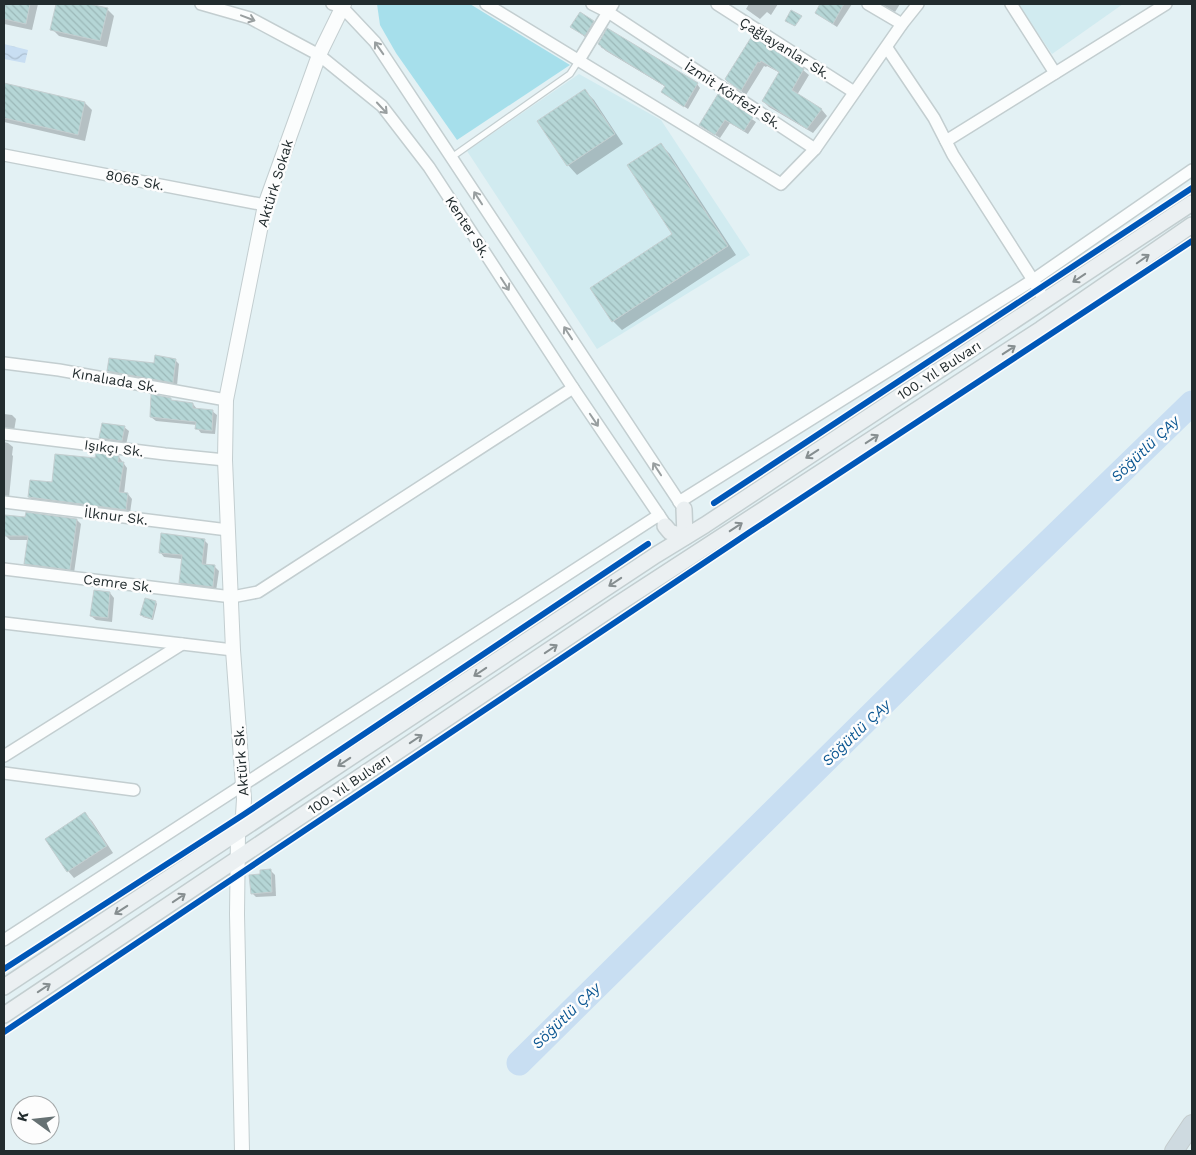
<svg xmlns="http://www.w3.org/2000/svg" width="1196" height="1155" viewBox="0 0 1196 1155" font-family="'Work Sans',sans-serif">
<defs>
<pattern id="water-waves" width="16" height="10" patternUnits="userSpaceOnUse" patternTransform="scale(1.25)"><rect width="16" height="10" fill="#c8def2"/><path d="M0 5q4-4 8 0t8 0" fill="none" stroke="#acbfd0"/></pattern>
<pattern id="building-back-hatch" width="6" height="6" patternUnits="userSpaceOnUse" patternTransform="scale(1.25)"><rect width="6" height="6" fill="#b5d6d6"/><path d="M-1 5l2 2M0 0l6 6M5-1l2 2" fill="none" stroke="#9bb8b8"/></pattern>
</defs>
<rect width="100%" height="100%" fill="#e3f1f4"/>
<g fill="#d1ebf0">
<polygon points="1018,4 1123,4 1052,54"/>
<polygon points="579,74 661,120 750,255 597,349 467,151"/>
</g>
<polygon fill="#a6dfeb" points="377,4 470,4 570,65 457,140 396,53 380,25"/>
<polygon fill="url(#water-waves)" points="4,44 28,50 25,63 4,59"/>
<g fill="#0003">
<polygon points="4,4 38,4 32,30 4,24"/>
<polygon points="57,4 83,4 107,9 114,16 107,47 59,36 52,29"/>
<polygon points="749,4 778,4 771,15 767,12 760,19 746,9"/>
<polygon points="822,4 852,4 837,27 816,13"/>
<polygon points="881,4 900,4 895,12"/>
<polygon points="593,22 598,26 589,40 572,27"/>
<polygon points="753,37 803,70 809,75 797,95 822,110 827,116 813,133 769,107 763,101 780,73 767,66 766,67 764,66 746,95 728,81"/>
<polygon points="599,44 697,84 700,88 688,109 662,92 666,87 606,51"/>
<polygon points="4,85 85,103 92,110 85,141 4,122"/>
<polygon points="585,91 594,100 623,144 577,175 568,165"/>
<polygon points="719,96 756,122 748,134 730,123 720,138 700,125"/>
<polygon points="660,144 670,154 736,255 622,330 613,321 674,234"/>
<polygon points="175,360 179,364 177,386 113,375 109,371 155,365"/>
<polygon points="170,399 173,401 193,404 197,409 212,411 217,415 215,434 201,433 197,428 197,425 156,421 151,417"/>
<polygon points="4,414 12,415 16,419 14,431 4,433"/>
<polygon points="124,427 129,431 126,445 105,442 101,438"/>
<polygon points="4,442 8,443 13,447 12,455 13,456 9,498 4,500"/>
<polygon points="119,457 127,468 124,494 128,494 132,499 130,513 33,501 29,497 96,459"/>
<polygon points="77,520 81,524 74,573 30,568 25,563 28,540 10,540 5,535"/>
<polygon points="204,540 208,544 206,565 214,566 219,571 216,591 184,587 180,582 182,559 164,557 160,552"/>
<polygon points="110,593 114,598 112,622 96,620 91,616"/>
<polygon points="156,602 157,604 153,620 143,617 142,615"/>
<polygon points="85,814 92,821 113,853 74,878 68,871"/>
<polygon points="270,870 275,875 276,896 256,897 252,893 262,875"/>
</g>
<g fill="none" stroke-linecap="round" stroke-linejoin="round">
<polyline stroke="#c8def2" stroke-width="25" points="519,1063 927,660 1192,403"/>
</g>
<g fill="url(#building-back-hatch)" stroke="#c4cfd1">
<polygon points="4,4 30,4 26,24 4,19"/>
<polygon points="56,4 89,4 108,8 100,41 50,30"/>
<polygon points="820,4 844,4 833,24 815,13"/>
<polygon points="791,10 802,16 795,26 785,21"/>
<polygon points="580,12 594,21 585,36 570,27"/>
<polygon points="607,28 698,83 684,107 661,92 665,86 601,47 601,46 598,44"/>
<polygon points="752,36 804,69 792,90 822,109 807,129 762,101 779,72 761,61 760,63 758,62 741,91 727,81 725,79"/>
<polygon points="4,83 85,102 78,135 4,118"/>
<polygon points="585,89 615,134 567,166 537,121"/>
<polygon points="718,94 753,117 744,131 725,120 715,135 699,125"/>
<polygon points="661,143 728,246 612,322 590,288 672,234 627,165"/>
<polygon points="155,355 176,359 173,383 107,371 109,358 154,363"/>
<polygon points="151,394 171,398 171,400 193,403 193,408 213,410 212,431 195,429 196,422 150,417"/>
<polygon points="102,423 125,426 122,441 99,438"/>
<polygon points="96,453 119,456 118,462 124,462 119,492 128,493 126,510 28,497 30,480 52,482 55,454 95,458"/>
<polygon points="26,512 77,519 70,570 24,564 28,536 4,536 5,515 25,517"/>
<polygon points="161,533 205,539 202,564 215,565 213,587 179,583 182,555 159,553"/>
<polygon points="94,590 110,592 108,618 90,616"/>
<polygon points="145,598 156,601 152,619 140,615"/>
<polygon points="85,812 107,846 67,872 45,839"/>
<polygon points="271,869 272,892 251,894 249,875 260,874 260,870"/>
</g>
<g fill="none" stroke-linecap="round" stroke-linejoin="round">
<g stroke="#c3ced0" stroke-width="8">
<polyline id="service" points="452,157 570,74 579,60"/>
</g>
<g stroke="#c3ced0" stroke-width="14">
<g id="minor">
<polyline points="201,4 250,18 319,55 382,106 429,167 573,388 663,521"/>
<polyline points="332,4 342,7 375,42 684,509"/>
<polyline points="486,4 781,184 815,149"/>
<polyline points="592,4 608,12 815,149 902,24 918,4"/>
<polyline points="717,4 854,92"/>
<polyline points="868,4 902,24"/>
<polyline points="1011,4 1055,73"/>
<polyline points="887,48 934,118 953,155 1033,280 1045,301"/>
<polyline points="579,60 613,4"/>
<polyline points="946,141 1166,4"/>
<polyline points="4,155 265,205"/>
<polyline points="4,363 59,370 226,400"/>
<polyline points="4,434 165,454 225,460"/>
<polyline points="4,502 228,530"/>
<polyline points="679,502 1033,280 1192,170"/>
<polyline points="4,569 232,597 258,592 573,388"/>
<polyline points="4,623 233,650"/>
<polyline points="4,756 182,644"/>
<polyline points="4,773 134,790"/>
<polyline points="4,940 659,515"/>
</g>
</g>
<g stroke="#c3ced0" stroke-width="16">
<polyline id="tertiary" points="242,1151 237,914 238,833 243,815 244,799 233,650 225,460 226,400 265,205 319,55 344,4"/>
</g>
<g stroke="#c3ced0" stroke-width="18">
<g id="secondary">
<polyline points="684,509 685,537"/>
<polyline points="665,526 670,532 685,537"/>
<polyline points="4,987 656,555 705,525 1192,203"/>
<polyline points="4,1015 618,604 1041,329 1192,225"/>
</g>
</g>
<g stroke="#c4cccd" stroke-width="20">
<polyline id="trunk" points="1174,1151 1192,1124"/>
</g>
<use href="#service" stroke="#fbfdfd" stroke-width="5.5"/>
<use href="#minor" stroke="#fbfdfd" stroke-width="11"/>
<use href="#tertiary" stroke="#fbfdfd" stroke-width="14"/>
<use href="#secondary" stroke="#ebf0f2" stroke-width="15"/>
<use href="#trunk" stroke="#cedae0" stroke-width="18"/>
<g stroke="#fdfdfd" stroke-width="9">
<g id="cycleway">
<polyline points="714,503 1192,188"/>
<polyline points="4,969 243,815 648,544"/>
<polyline points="4,1032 750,532 1192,241"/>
</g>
</g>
<use href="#cycleway" stroke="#0057b8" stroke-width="6"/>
</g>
<defs><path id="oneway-shaft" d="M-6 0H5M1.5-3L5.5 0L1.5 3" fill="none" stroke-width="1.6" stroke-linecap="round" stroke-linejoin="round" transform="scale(1.25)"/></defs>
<g stroke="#999fa0">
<use href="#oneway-shaft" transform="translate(248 18) rotate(21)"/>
<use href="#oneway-shaft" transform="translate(379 48) rotate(-125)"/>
<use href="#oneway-shaft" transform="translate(382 108) rotate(47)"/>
<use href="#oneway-shaft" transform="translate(478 198) rotate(-123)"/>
<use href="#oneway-shaft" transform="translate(505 284) rotate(57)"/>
<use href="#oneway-shaft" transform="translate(568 333) rotate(-123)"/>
<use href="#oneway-shaft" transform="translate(594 420) rotate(56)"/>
<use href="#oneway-shaft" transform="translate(657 469) rotate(-123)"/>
</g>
<g stroke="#868e90">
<use href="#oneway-shaft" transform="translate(1143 259) rotate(-35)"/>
<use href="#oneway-shaft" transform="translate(1079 278) rotate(146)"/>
<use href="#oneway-shaft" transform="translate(1009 350) rotate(-33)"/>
<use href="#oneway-shaft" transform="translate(872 439) rotate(-33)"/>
<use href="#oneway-shaft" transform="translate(812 454) rotate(147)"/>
<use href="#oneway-shaft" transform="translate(736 527) rotate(-33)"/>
<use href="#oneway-shaft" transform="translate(615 582) rotate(146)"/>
<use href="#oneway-shaft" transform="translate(551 649) rotate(-34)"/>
<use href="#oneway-shaft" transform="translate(480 672) rotate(146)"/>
<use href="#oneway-shaft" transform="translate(416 739) rotate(-34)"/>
<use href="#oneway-shaft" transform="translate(344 762) rotate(146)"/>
<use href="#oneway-shaft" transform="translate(179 898) rotate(-34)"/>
<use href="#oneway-shaft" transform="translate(121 910) rotate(147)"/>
<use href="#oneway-shaft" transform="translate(44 988) rotate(-34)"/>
</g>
<g text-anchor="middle" stroke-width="5" stroke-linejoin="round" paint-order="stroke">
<g font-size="14" fill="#222c2e" stroke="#fdfdfd">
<text transform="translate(785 48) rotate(32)" y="5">Çağlayanlar Sk.</text>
<text transform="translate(733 95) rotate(33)" y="5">İzmit Körfezi Sk.</text>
<text transform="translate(135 180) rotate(11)" y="5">8065 Sk.</text>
<text transform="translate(275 183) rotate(-73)" y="5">Aktürk Sokak</text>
<text transform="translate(468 227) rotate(57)" y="5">Kenter Sk.</text>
<text transform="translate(939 370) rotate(-33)" y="5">100. Yıl Bulvarı</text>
<text transform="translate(115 380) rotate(10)" y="5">Kınalıada Sk.</text>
<text transform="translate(114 448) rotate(7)" y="5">Işıkçı Sk.</text>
<text transform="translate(116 516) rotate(7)" y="5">İlknur Sk.</text>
<text transform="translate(118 583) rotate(7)" y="5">Cemre Sk.</text>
<text transform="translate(241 761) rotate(-94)" y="5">Aktürk Sk.</text>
<text transform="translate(349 784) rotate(-34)" y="5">100. Yıl Bulvarı</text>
</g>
<g font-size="15" font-style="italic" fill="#0c5792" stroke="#fdfdfd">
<text transform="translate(1145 449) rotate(-44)" y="5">Söğütlü ÇAy</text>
<text transform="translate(856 733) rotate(-44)" y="5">Söğütlü ÇAy</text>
<text transform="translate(566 1016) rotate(-44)" y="5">Söğütlü ÇAy</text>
</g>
</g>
<rect width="1196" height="1155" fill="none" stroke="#222c2e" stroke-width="10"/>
<g transform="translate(35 1120) rotate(285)"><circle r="24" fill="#fdfdfd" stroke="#a5a9aa"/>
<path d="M0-4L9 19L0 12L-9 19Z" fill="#667173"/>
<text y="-8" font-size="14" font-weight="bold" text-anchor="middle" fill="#222c2e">K</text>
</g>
</svg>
